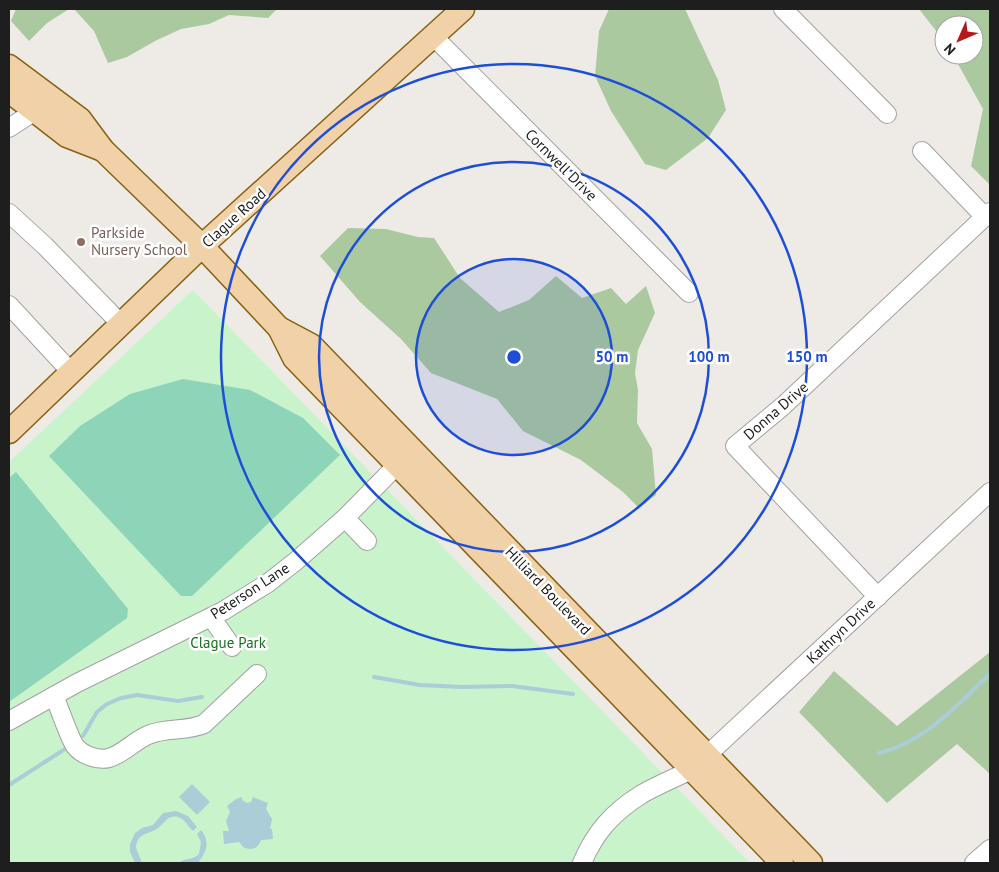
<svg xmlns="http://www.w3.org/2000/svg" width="999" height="872" viewBox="0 0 999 872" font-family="'PT Sans',sans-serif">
<rect width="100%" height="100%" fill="#eeebe6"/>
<g fill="#abc99f">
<polygon points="16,9 69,9 47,23 29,41 11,21"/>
<polygon points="74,9 277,9 268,18 229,15 209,24 181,29 155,41 127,57 108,63 94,31"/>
<polygon points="609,9 685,9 718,80 726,110 708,138 666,170 645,164 611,111 595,76 599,31"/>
<polygon points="919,9 990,9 989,184 971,166 983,109 953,55 974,55 974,25 944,25 944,41"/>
<polygon points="348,228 386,229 418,237 434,238 460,278 499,312 529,300 556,276 582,298 611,288 626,304 646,286 655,313 638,350 635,373 638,390 637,423 652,449 656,495 639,508 623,492 581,460 523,431 497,399 431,373 401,339 360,302 320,256"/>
<polygon points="990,652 990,774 957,744 887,803 799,712 834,671 897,726"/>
</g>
<polygon fill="#c8f3cb" points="193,290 750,863 9,863 9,462"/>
<g fill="#8dd4b9">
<polygon points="183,379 250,390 303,418 340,455 192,596 181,596 49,456 80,426 130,394"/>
<polygon points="16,472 128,609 127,618 9,702 9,478"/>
</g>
<g fill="#abcdd7">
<polygon points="192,784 210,802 197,815 179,797"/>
<path d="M242 797V800L247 803 251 802 253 797 268 803 266 809 272 819 270 829H272L273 839 261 840C258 849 251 851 243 847L239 842 224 844 223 831H229L226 821 230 812 227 806 236 799Z"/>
<path d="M176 811 188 816 197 827 193 831C188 827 185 819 178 817 166 814 164 826 155 830 145 835 137 834 136 848L142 863H135L130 852V844L135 833 142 828 153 825 163 813Z"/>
<path d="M201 830C211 842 206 852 198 863H178C185 858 193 860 199 854L201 842 197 834Z"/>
</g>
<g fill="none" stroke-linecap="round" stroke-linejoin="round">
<g stroke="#abcdd7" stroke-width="4">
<polyline points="374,677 420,685 462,687 512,686 573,694"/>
<polyline points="83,736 97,712 107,704 121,698 137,695 178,701 202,697"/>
<path d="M879 753C925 742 957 705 990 674"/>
<polyline points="9,785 65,749"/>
</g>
<g stroke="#a2a2a2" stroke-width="20">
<g id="minor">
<polyline points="783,9 887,114"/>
<polyline points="434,37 689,293"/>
<polyline points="9,128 35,111"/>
<polyline points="922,151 985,217"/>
<polyline points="9,213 45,246 121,324"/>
<polyline points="9,305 71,372"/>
<polyline points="345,518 367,541"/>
<polyline points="878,597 735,446 783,406 990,212"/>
<polyline points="211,617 232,647"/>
<path d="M54 696C60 709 68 735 75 746 82 755 98 761 109 758 123 754 134 741 148 735 166 727 186 732 204 724L257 674"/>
<polyline points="9,721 77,683 223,611 268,583 296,561 345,518 406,456"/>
<path d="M582 863C595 832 613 812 642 794 658 785 675 778 691 770L990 492"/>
<polyline points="974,863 990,849"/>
</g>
</g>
<g stroke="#876111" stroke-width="25">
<g id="major">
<polyline points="9,66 80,119 103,150 202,246 279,328 294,358 782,863"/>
<polyline points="9,91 67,136 103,150"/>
<polyline points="279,328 311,345 811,863"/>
<polyline points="9,432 202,246 463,9"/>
</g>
</g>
<use href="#minor" stroke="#fff" stroke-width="18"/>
<use href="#major" stroke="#f1d2a8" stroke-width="22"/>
</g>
<circle cx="514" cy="357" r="98" fill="#1d4ed8" fill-opacity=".12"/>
<g fill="none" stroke="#1d4ed8" stroke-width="2.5">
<circle cx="514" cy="357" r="98"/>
<circle cx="514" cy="357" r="195"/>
<circle cx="514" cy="357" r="293"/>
</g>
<circle fill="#8d6e63" stroke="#fff" stroke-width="2" cx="81" cy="242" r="5"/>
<g text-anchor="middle" stroke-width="5" stroke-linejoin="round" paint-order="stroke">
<g font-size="15" fill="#1e1e1e" stroke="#fff">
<text transform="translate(561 165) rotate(45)" y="5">Cornwell Drive</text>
<text transform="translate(234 218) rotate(-42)" y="5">Clague Road</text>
<text transform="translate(776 411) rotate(-41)" y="5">Donna Drive</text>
<text transform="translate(250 591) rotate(-33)" y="5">Peterson Lane</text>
<text transform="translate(548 591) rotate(46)" y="5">Hilliard Boulevard</text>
<text transform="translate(841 631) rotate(-43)" y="5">Kathryn Drive</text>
</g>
<g font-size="15" fill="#785e54" stroke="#fff" text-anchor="start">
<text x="91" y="238">Parkside<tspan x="91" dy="17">Nursery School</tspan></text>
</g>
<g font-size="15" fill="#187020" stroke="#fff">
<text x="228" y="648">Clague Park</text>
</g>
</g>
<circle cx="514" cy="357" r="8" fill="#1d4ed8" stroke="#fff" stroke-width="2.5"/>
<g font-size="15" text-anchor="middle" font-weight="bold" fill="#1d4ed8" stroke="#fff" stroke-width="5" stroke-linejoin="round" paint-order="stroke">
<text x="612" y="362">50 m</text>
<text x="709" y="362">100 m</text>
<text x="807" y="362">150 m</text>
</g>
<rect width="999" height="872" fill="none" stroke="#1e1e1e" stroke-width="20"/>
<g transform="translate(959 40) rotate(225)"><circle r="24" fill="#ffffff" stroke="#a5a5a5"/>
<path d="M0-4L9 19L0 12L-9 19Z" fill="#b51817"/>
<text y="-8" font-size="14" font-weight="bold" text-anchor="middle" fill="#1e1e1e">N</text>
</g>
</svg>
